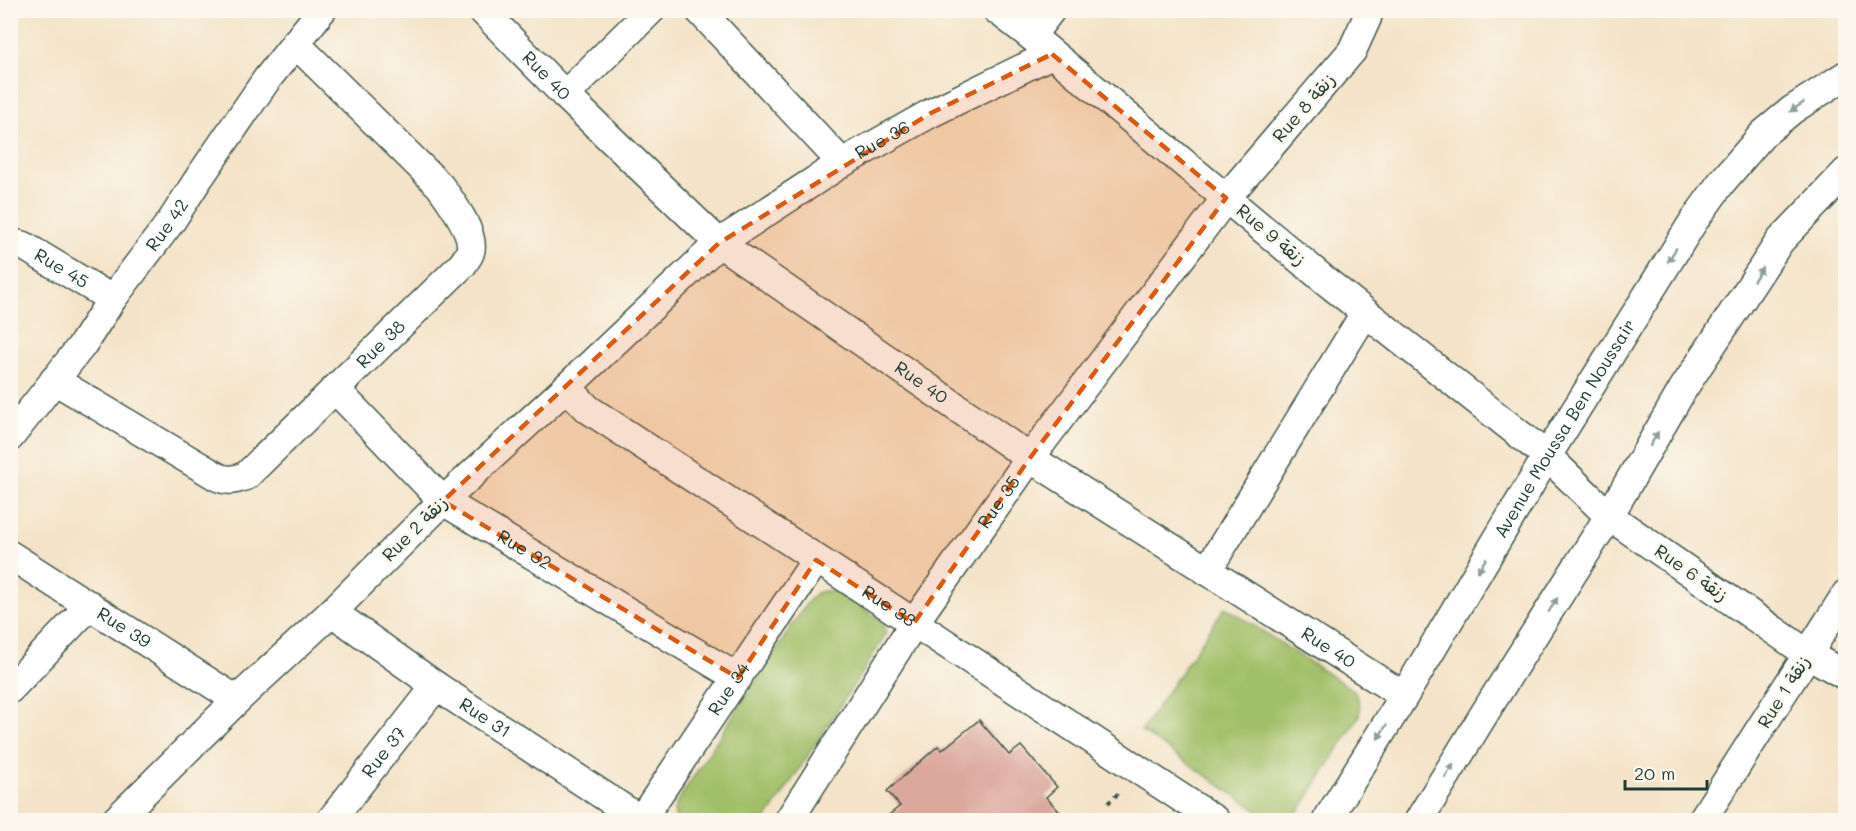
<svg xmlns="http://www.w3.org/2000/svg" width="1856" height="831" viewBox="0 0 1856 831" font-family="Mali,'Playpen Sans Arabic',sans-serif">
<rect width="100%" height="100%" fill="#fbf7ec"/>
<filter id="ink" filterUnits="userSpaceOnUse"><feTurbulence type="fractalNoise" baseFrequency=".0167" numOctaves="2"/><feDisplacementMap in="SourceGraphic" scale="12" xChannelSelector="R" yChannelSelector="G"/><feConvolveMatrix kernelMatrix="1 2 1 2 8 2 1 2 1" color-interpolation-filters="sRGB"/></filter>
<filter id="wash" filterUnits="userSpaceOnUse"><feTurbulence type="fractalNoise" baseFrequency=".008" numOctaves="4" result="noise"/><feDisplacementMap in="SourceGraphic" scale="24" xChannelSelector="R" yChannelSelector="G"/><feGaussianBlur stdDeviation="1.35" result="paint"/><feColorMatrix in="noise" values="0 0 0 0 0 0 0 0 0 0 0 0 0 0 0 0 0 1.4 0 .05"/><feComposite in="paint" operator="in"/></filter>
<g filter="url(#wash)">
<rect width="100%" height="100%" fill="#f4e3c8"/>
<g fill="#a1bf67" stroke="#607e4e" stroke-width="1.5">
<polygon points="824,591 834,591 877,617 885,625 886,633 881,643 766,820 676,820 674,811 677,802 806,604 816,593"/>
<path d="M1225 607 1353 690C1359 699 1361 705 1359 716L1300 810C1290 818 1284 821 1271 820L1141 731Z"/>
</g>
<g id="blocks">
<polygon fill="#dca89e" points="979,720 1009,755 1021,746 1057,787 1046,797 1067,820 883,820 900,806 887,791 938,746 942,750"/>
</g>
</g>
<g filter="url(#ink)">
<use href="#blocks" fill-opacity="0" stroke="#3f564a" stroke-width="1.5"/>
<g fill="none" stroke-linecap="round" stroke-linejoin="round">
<g stroke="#3f564a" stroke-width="31">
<g id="minor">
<path id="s1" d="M482 10 565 95 719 243 1030 458 1404 696"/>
<polyline points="699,10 842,163"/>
<polyline points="997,10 1031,36 1327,282 1547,456 1609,516 1808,654 1846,676"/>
<polyline points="1031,36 1051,10"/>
<polyline points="565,95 651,10"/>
<path id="s2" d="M10 243 24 246 112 299"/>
<path id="s3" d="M54 380 216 476C227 482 234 480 246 476L463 264C465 260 469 256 470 252 476 234 450 200 440 186L295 43"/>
<path id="s4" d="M567 387 588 409 1215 820"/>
<path id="s5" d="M336 390 443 501 738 678"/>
<path id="s6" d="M10 437 83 344 112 299 172 220 197 181 267 79 322 10"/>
<path id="s7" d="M10 555 237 700"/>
<polyline points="1207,571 1365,313"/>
<path id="s8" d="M332 612 436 686 641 820"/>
<polyline points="10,689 90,605"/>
<path id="s9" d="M116 820 237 700 332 612 443 501 567 387 719 243 842 163 931 113 1052 54"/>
<path id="s10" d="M331 820 436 686"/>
<path id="s11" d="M641 820 816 560"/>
<path id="s12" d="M789 820 914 623 1030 458 1226 198 1352 51 1367 18 1368 10"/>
<path id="s13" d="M1327 820 1404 696 1547 456 1693 222 1721 183 1763 134 1792 110 1846 75"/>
<polyline points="1419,820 1494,698 1609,516 1683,389 1780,241 1846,172"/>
<polyline points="1702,820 1846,594"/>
</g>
</g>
<polyline stroke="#3f564a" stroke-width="4" stroke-dasharray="4.5 4.5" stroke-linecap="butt" points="1108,803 1121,791"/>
<use href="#minor" stroke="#fff" stroke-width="28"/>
</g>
<defs><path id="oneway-solid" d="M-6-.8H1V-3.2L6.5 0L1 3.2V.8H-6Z" transform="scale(1.5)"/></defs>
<g fill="#8f9e9a">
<use href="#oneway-solid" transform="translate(1797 107) rotate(146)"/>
<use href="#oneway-solid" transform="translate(1672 255) rotate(122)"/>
<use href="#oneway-solid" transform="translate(1758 274) rotate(-57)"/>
<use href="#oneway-solid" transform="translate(1654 439) rotate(-60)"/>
<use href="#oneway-solid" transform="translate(1482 565) rotate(121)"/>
<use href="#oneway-solid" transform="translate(1553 605) rotate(-58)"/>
<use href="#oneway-solid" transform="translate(1382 732) rotate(122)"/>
<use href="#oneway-solid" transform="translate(1449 771) rotate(-59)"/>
</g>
</g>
<path fill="#de580e" fill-opacity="0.2" stroke="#de580e" stroke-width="4.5" stroke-dasharray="12 8" stroke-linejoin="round" d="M1052 54 1226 198 1030 458 914 623 816 560 738 678 443 501 719 243 931 113Z"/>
<g text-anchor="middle" stroke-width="4.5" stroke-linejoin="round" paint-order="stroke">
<g font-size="18" fill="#1f3d34" stroke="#fbf7ec">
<text dy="6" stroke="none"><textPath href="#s1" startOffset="92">Rue 40</textPath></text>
<text transform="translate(1304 108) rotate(-49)" y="6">Rue 8 زنقة</text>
<text dy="6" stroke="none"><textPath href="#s9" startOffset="1028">Rue 36</textPath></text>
<text dy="6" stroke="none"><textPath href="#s6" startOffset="264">Rue 42</textPath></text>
<text transform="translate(1271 235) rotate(40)" y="6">Rue 9 زنقة</text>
<text dy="6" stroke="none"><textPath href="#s2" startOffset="58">Rue 45</textPath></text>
<text dy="6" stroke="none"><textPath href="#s3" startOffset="408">Rue 38</textPath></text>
<text dy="6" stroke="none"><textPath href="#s1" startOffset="578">Rue 40</textPath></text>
<text dy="6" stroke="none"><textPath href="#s13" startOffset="458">Avenue Moussa Ben Noussair</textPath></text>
<text dy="6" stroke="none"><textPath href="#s12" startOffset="381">Rue 35</textPath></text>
<text transform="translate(415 529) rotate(-45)" y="6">Rue 2 زنقة</text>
<text dy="6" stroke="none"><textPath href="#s5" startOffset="249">Rue 32</textPath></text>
<text transform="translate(1691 573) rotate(35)" y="6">Rue 6 زنقة</text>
<text dy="6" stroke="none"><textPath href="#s4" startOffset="390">Rue 33</textPath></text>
<text dy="6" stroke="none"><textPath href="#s7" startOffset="135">Rue 39</textPath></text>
<text dy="6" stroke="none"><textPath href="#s1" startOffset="1064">Rue 40</textPath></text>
<text dy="6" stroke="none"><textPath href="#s11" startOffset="158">Rue 34</textPath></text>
<text transform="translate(1784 692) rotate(-58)" y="6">Rue 1 زنقة</text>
<text dy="6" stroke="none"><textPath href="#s8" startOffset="186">Rue 31</textPath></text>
<text dy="6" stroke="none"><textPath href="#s10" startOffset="86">Rue 37</textPath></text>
</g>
</g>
<rect width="1856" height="831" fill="none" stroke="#fbf7ec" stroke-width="36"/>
<path d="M1625 780v9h82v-9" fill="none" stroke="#1f3d34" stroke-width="3"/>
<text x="1634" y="780" font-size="18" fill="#1f3d34" stroke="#fbf7ec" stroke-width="4.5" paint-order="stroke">20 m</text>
</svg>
